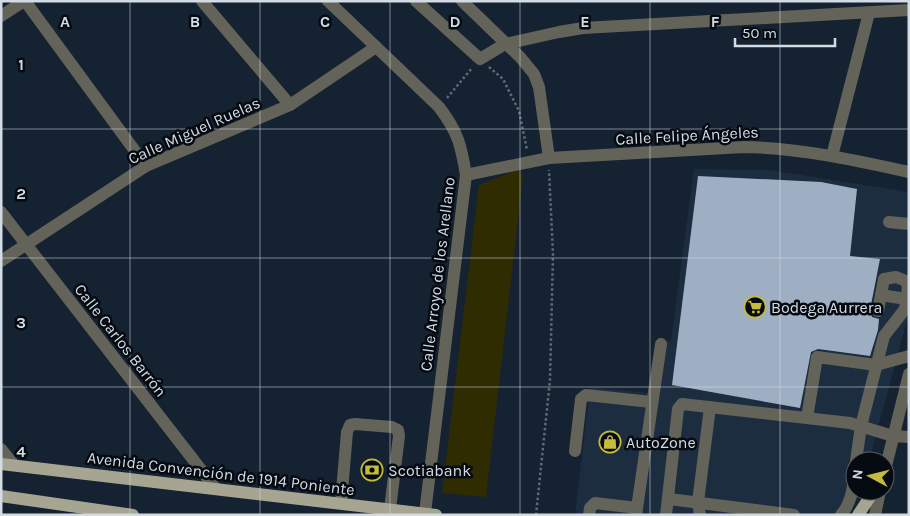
<svg xmlns="http://www.w3.org/2000/svg" width="910" height="516" viewBox="0 0 910 516" font-family="Karla,sans-serif">
<rect width="100%" height="100%" fill="#152231"/>
<polygon fill="#1c2d40" points="694,169 769,170 909,192 909,313 869,461 855,461 855,491 861,491 849,515 575,515 590,387 648,393 658,341 671,341"/>
<polygon fill="#302c01" points="520,170 523,177 486,497 442,493 479,185 511,172"/>
<polygon fill="#9fafc3" points="698,176 821,182 857,189 850,256 880,259 870,310 872,317 879,319 878,330 870,356 818,349 811,352 800,408 672,385"/>
<g fill="none" stroke-linecap="round" stroke-linejoin="round">
<g stroke="#606b78" stroke-width="2.5" stroke-dasharray="2.5 2.5" stroke-linecap="butt">
<polyline points="489,67 503,79 519,111 527,150"/>
<polyline points="447,98 472,68"/>
<polyline points="536,515 550,380 553,254 549,170"/>
</g>
<g stroke="#636359" stroke-width="12">
<polyline points="25,1 146,166"/>
<polyline points="202,1 290,105"/>
<path d="M328 1 439 107C458 132 461 145 466 175L425 513"/>
<polyline points="416,1 480,59 505,44 559,32 583,28 909,10"/>
<polyline points="462,1 520,57 534,74 539,87 549,158"/>
<polyline points="1,16 24,1"/>
<polyline points="832,156 869,13"/>
<path d="M466 175 549 158 744 147C800 148 854 160 909 172"/>
<polyline points="1,212 216,489"/>
<polyline points="889,222 909,224"/>
<polyline points="1,261 146,166 290,105 376,47"/>
<polyline points="881,295 906,299"/>
<polyline points="807,418 817,357 876,365 909,356"/>
<polyline points="1,449 14,465"/>
<polyline points="575,451 581,399 586,395 651,402"/>
<polyline points="856,461 861,426 884,336 905,309 908,287 906,281 896,277 884,279 878,311"/>
<polyline points="885,470 909,374"/>
<polyline points="669,499 794,515"/>
<polyline points="341,503 347,432 350,425 355,424 392,427 398,430 399,436 390,509"/>
<polyline points="589,515 590,508 595,503 637,508"/>
<polyline points="636,515 661,344"/>
<polyline points="666,515 678,409 682,404 850,423 893,436 909,437"/>
<polyline points="700,515 698,502 710,407"/>
<path d="M841 515C852 502 853 487 855 471"/>
<polyline points="875,515 880,491"/>
</g>
<g stroke="#a6a591" stroke-width="12">
<polyline points="1,464 436,515"/>
<polyline points="1,496 133,515"/>
<polyline points="858,515 874,491"/>
</g>
</g>
<path fill="none" stroke="#d3dbe5" stroke-width="1" stroke-opacity="0.55" d="M130 1V515M260 1V515M390 1V515M520 1V515M650 1V515M780 1V515M1 129H909M1 258H909M1 387H909"/>
<defs>
<g id="supermarket-ring" transform="scale(1.125)"><circle r="9.5" fill="#060b11" stroke="#c6bc3c" stroke-width="1.5"/><path d="M-6-5.5h2.5l.6 2H6L4.5 2H-2.5L-4.4-4H-6ZM-1.5 3.2a1.3 1.3 0 1 0 .1 0ZM3 3.2a1.3 1.3 0 1 0 .1 0Z" fill="#c6bc3c"/></g>
<g id="shop-ring" transform="scale(1.125)"><circle r="9.5" fill="#060b11" stroke="#c6bc3c" stroke-width="1.5"/><path d="M-5-2.5h2.3a2.7 3.5 0 0 1 5.4 0H5L5.5 6h-11ZM-1.5-2.5h3a1.5 2.3 0 0 0-3 0Z" fill="#c6bc3c"/></g>
<g id="bank-ring" transform="scale(1.125)"><circle r="9.5" fill="#060b11" stroke="#c6bc3c" stroke-width="1.5"/><path d="M-6-4H6V4H-6ZM0-2.3a2.3 2.3 0 1 0 0 4.6a2.3 2.3 0 1 0 0-4.6Z" fill="#c6bc3c"/></g>
</defs>
<g fill-rule="evenodd">
<use href="#supermarket-ring" x="755" y="307"/>
<use href="#shop-ring" x="610" y="442"/>
<use href="#bank-ring" x="372" y="470"/>
</g>
<g text-anchor="middle" stroke-width="5" stroke-linejoin="round" paint-order="stroke">
<g font-size="16" fill="#d3dbe5" stroke="#060b11">
<text transform="translate(194 130) rotate(-24)" y="6">Calle Miguel Ruelas</text>
<text transform="translate(687 135) rotate(-3)" y="6">Calle Felipe Ángeles</text>
<text transform="translate(437 274) rotate(-83)" y="6">Calle Arroyo de los Arellano</text>
<text transform="translate(121 340) rotate(52)" y="6">Calle Carlos Barrón</text>
<text transform="translate(221 473) rotate(7)" y="6">Avenida Convención de 1914 Poniente</text>
</g>
<g font-size="16" fill="#d3dbe5" stroke="#060b11" text-anchor="start">
<text x="771" y="313">Bodega Aurrera</text>
<text x="626" y="448">AutoZone</text>
<text x="388" y="476">Scotiabank</text>
</g>
</g>
<g font-size="16" text-anchor="middle" font-weight="bold" fill="#d3dbe5" stroke="#060b11" stroke-width="5" stroke-linejoin="round" paint-order="stroke">
<text x="65" y="27">A</text>
<text x="195" y="27">B</text>
<text x="325" y="27">C</text>
<text x="455" y="27">D</text>
<text x="585" y="27">E</text>
<text x="715" y="27">F</text>
<text x="21" y="70">1</text>
<text x="21" y="199">2</text>
<text x="21" y="328">3</text>
<text x="21" y="457">4</text>
</g>
<rect width="910" height="516" fill="none" stroke="#d3dbe5" stroke-width="5"/>
<g transform="translate(870 476) rotate(277)"><circle r="24" fill="#060b11" stroke="#585e66"/>
<path d="M0-4L9 19L0 12L-9 19Z" fill="#c6bc3c"/>
<text y="-8" font-size="14" font-weight="bold" text-anchor="middle" fill="#d3dbe5">N</text>
</g>
<path d="M735 38v8h100v-8" fill="none" stroke="#d3dbe5" stroke-width="2.5"/>
<text x="742" y="38" font-size="15" fill="#d3dbe5" stroke="#060b11" stroke-width="4" paint-order="stroke">50 m</text>
</svg>
